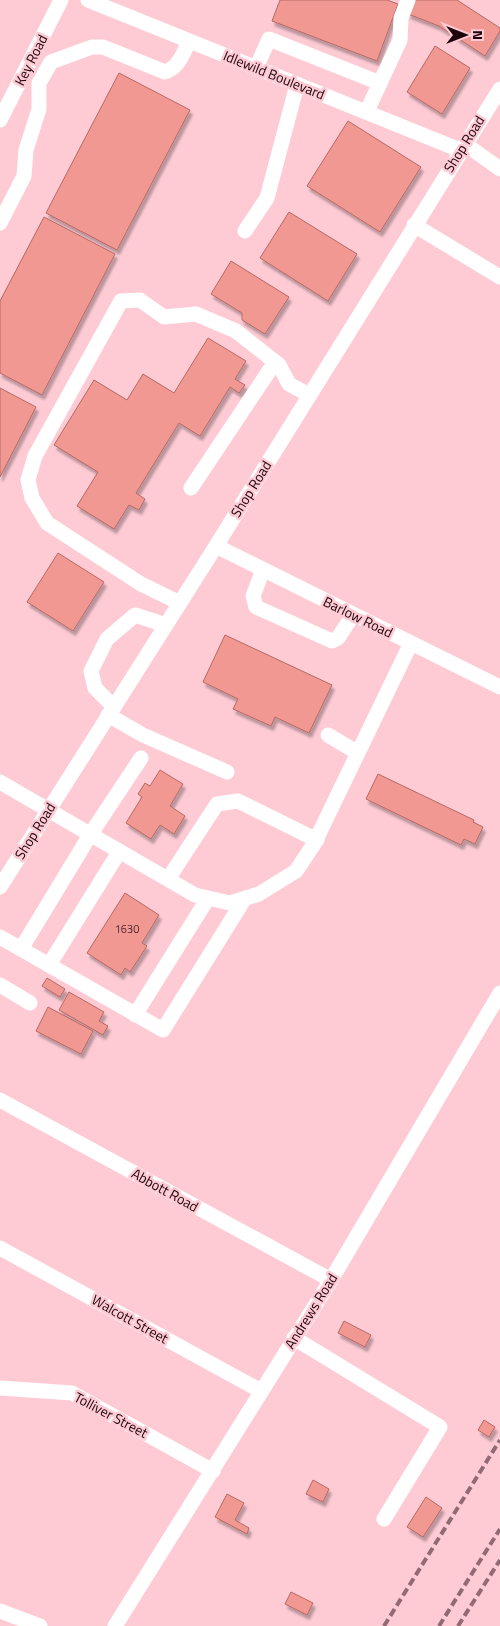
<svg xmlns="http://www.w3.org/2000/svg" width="500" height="1626" viewBox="0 0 500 1626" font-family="'Titillium Web',sans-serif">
<defs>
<filter id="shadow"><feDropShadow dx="2.5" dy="4.5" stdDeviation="1" flood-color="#0004"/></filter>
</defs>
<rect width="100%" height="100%" fill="#fecbd5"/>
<g fill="#f29892" stroke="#b56864" filter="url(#shadow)">
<polygon points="280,0 387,0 398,4 377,61 272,21"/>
<polygon points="414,0 457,0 500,28 500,31 485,56 439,26 408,14"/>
<polygon points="435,46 470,68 442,114 407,92"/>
<polygon points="119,73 190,110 117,250 46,213"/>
<polygon points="348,121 421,167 380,232 307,186"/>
<polygon points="289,212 357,254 328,301 260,258"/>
<polygon points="44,217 115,254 42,395 0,373 0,301"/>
<polygon points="231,261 289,297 265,334 242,320 242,313 211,294"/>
<polygon points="208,338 246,361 235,379 245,385 239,393 230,387 200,436 179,423 136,493 145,499 139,510 129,505 114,529 77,506 98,472 54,445 94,380 127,400 143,374 174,393"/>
<polygon points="0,388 36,407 0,477"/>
<polygon points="58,553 104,582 73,631 27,602"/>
<polygon points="225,635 332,685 309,733 275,717 271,726 233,709 238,699 203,682"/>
<polygon points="160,770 183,784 170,806 185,816 174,834 160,825 151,839 126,823 142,797 138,794 145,783 150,786"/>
<polygon points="378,774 474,820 473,822 483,827 475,844 464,839 461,845 366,799"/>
<polygon points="125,893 159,915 142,943 147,946 130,972 125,968 121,975 87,953"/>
<polygon points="47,978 65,989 60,997 42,986"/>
<polygon points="69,992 104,1012 99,1021 108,1026 103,1035 59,1010"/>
<polygon points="48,1007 93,1031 81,1054 36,1031"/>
<polygon points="344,1321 371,1335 365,1347 338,1333"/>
<polygon points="484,1420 495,1427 489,1437 478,1430"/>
<polygon points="313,1480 329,1489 323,1502 306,1494"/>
<polygon points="227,1494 244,1503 235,1520 249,1528 247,1534 215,1517"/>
<polygon points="426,1497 442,1508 423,1537 407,1527"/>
<polygon points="291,1592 313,1603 307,1615 285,1604"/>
</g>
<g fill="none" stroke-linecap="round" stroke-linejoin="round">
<g stroke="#fff" stroke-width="15">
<polyline points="88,0 460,150"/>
<polyline points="256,68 269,39 380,83 367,111"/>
<polyline points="380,83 400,40 401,18 408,0"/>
<polyline points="0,120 61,0"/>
<polyline points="465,144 500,169"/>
<path d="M0 223 24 176 26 150 39 109V83L51 62 92 47H103L165 72C179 67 183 54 189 41"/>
<polyline points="414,225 500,277"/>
<polyline points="245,231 267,198 297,85"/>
<polyline points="191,488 275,362"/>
<polyline points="216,546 500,687"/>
<polyline points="263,570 253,596 256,607 332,641 338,638 353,615"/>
<polyline points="180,603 141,584 47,523 32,498 28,480 35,456 121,301 140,300 164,317 196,314 236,331 279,365 289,384 309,395"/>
<polyline points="114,707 95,688 91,671 107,639 135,615 166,625"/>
<polyline points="108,715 143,735 227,772"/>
<polyline points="328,735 358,753"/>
<polyline points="0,782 195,895 230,903 259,894 296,871 314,844 411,643"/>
<polyline points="168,879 217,804 238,801 317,840"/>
<polyline points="0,887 216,546 500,89"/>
<polyline points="0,937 163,1030 245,898"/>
<polyline points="21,949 90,835 141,758"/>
<polyline points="49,965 119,852"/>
<polyline points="0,985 30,1003"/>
<polyline points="135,1015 208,898"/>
<polyline points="0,1100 331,1280"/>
<polyline points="0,1248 261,1391"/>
<polyline points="294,1338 440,1427 384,1519"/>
<polyline points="0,1388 72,1393 213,1471"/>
<polyline points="0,1611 40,1626"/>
<polyline points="115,1626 331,1280 500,993"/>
</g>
<g stroke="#916a73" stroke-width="4" stroke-dasharray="8 4" stroke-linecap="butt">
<polyline points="384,1626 500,1440"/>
<polyline points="439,1626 500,1529"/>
<polyline points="458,1626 500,1560"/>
</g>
</g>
<g text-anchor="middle" stroke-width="5" stroke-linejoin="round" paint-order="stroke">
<g font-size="11" fill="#53292d">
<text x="127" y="933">1630</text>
</g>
<g font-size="14" fill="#1e040b" stroke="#fecbd5">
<text transform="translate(31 60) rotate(-63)" y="5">Key Road</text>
<text transform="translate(274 75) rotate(22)" y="5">Idlewild Boulevard</text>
<text transform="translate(464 144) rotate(-58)" y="5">Shop Road</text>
<text transform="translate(251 489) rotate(-58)" y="5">Shop Road</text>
<text transform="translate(358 617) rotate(26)" y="5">Barlow Road</text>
<text transform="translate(35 831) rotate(-58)" y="5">Shop Road</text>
<text transform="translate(165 1190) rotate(29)" y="5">Abbott Road</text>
<text transform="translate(311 1311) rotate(-58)" y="5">Andrews Road</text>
<text transform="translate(130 1319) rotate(29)" y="5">Walcott Street</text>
<text transform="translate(111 1415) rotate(28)" y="5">Tolliver Street</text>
</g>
</g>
<g transform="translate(465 35) rotate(90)" stroke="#fecbd5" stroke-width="4" paint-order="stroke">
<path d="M0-4L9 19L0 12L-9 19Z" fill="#1e040b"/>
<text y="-8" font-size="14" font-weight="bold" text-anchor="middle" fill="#1e040b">N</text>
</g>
</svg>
